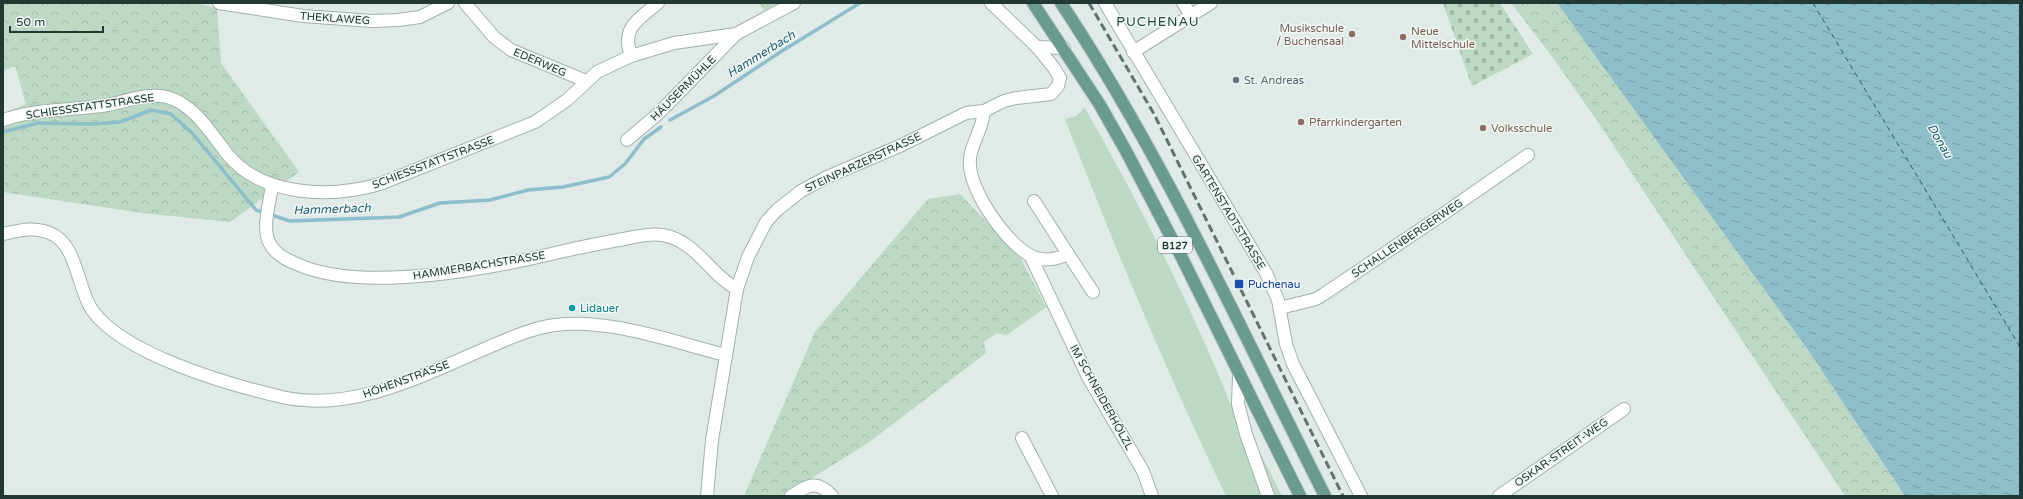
<svg xmlns="http://www.w3.org/2000/svg" width="2023" height="499" viewBox="0 0 2023 499" font-family="'Varela Round',sans-serif">
<defs>
<pattern id="forest-crowns" width="20" height="18" patternUnits="userSpaceOnUse"><rect width="20" height="18" fill="#bbd9c4"/><path d="M2 6a3 3 0 1 1 6 0M12 15a3 3 0 1 1 6 0" fill="none" stroke="#a0bba9"/></pattern>
<pattern id="cemetery-stones" width="16" height="16" patternUnits="userSpaceOnUse"><rect width="16" height="16" fill="#bbd9c4"/><path d="M2 7V4a2 2 0 0 1 4 0v3zM10 15v-3a2 2 0 0 1 4 0v3z" fill="#a0bba9"/></pattern>
<pattern id="water-ripples" width="26" height="14" patternUnits="userSpaceOnUse"><rect width="26" height="14" fill="#8dbeca"/><path d="M2 4q2-2 4 0t4 0M15 11q2-2 4 0t4 0" fill="none" stroke="#739ba5"/></pattern>
</defs>
<rect width="100%" height="100%" fill="#e0eae6"/>
<path fill="#bbd9c4" d="M1085 108C1145 213 1199 322 1243 435L1255 442 1282 496H1226C1167 373 1114 246 1065 119L1076 116Z"/>
<g fill="url(#forest-crowns)">
<polygon points="3,3 195,3 217,8 221,63 299,172 230,222 142,213 3,192 3,114 26,104 15,66 3,71"/>
<polygon points="759,3 778,3 764,11"/>
<polygon points="1511,3 1557,3 1808,350 1905,496 1845,496 1598,122 1551,55"/>
<polygon points="960,194 1020,257 1046,307 1007,335 997,333 984,342 986,353 868,443 783,496 744,496 815,332 928,199"/>
</g>
<polygon fill="url(#cemetery-stones)" points="1443,3 1500,3 1533,54 1472,86"/>
<polygon fill="url(#water-ripples)" points="1557,3 2020,3 2020,496 1905,496 1808,350"/>
<g fill="none" stroke-linecap="round" stroke-linejoin="round">
<g stroke="#8dbeca" stroke-width="3.5">
<polyline points="670,120 714,96 782,51 860,3"/>
<polyline points="3,132 38,123 93,124 120,122 151,110 171,114 192,133 256,210 290,221 399,217 440,203 490,200 528,190 563,187 609,177 625,164 644,139 661,127"/>
</g>
<polyline stroke="#225e6f" stroke-width="1" stroke-dasharray="5 4" stroke-linecap="butt" points="1813,3 2020,347"/>
<g stroke="#a3b1ad" stroke-width="14">
<g id="minor">
<polyline points="219,3 303,16 372,21 398,20 420,17 448,3"/>
<polyline points="465,3 494,37 511,50 586,81"/>
<polyline points="1105,3 1266,273 1278,300 1286,344 1293,364 1361,496"/>
<polyline points="1183,3 1191,15"/>
<polyline points="1037,47 1064,48"/>
<polyline points="1133,52 1211,3"/>
<path d="M631 56C621 27 638 20 658 3"/>
<path d="M984 111C982 131 972 142 970 158 967 188 1004 240 1029 255 1041 262 1056 260 1068 254L1093 292"/>
<path d="M3 120C34 109 69 110 102 106 123 103 145 92 167 97 194 104 212 135 228 155 263 197 331 198 380 184L535 122 567 100 597 72 631 56 674 43 736 34 794 3"/>
<polyline points="627,140 658,114 736,34"/>
<path d="M272 185C270 203 261 228 270 244 277 257 292 262 304 267 371 292 494 268 564 251 586 246 607 242 629 238 640 236 651 233 662 235 696 240 710 275 737 289"/>
<polyline points="1034,201 1068,254"/>
<path d="M3 234C21 230 37 226 54 235 77 248 78 289 92 310 124 355 230 385 282 397 354 413 425 374 489 347 510 338 532 328 555 325 610 318 673 342 726 355"/>
<polyline points="1030,255 1088,377 1143,471 1152,496"/>
<polyline points="1280,308 1316,299 1324,294 1436,219 1528,155"/>
<polyline points="1239,376 1238,404 1246,434 1268,496"/>
<polyline points="1022,438 1052,496"/>
<polyline points="707,496 712,440 737,289 748,257 766,222 777,210 801,191 827,177 902,145 966,113 984,111 1004,101 1016,98 1051,94 1058,86 1060,78 1054,68 1037,47 991,3"/>
<path d="M791 496C808 485 817 479 832 496"/>
<polyline points="1499,496 1624,409"/>
</g>
</g>
<g stroke="#c1c7c6" stroke-width="14">
<g id="major">
<polyline points="1033,3 1100,105 1127,153 1182,258 1300,496"/>
<path d="M1061 3C1164 158 1241 330 1325 496"/>
</g>
</g>
<use href="#minor" stroke="#fff" stroke-width="12"/>
<use href="#major" stroke="#699b91" stroke-width="12"/>
<polyline stroke="#5d746f" stroke-width="3" stroke-dasharray="8 4" stroke-linecap="butt" points="1089,3 1154,114 1343,496"/>
</g>
<g fill="#8d6e63" stroke="#f0f7f4" stroke-width="1.5">
<circle cx="1352" cy="34" r="4"/>
<circle cx="1403" cy="37" r="4"/>
<circle cx="1301" cy="122" r="4"/>
<circle cx="1483" cy="128" r="4"/>
</g>
<circle fill="#6b7280" stroke="#f0f7f4" stroke-width="1.5" cx="1236" cy="80" r="4"/>
<rect fill="#1a4fb4" stroke="#f0f7f4" stroke-width="1.5" x="1234" y="279" width="10" height="10" rx="2"/>
<circle fill="#0f9aa8" stroke="#f0f7f4" stroke-width="1.5" cx="572" cy="308" r="4"/>
<g text-anchor="middle" stroke-width="3" stroke-linejoin="round" paint-order="stroke">
<rect fill="#f0f7f4" stroke="#60716e" stroke-width="1" x="1158" y="237" width="34" height="16" rx="3"/>
<g font-size="10" font-weight="bold" fill="#223834">
<text x="1175" y="249">B127</text>
</g>
<g font-size="11" fill="#223834" stroke="#f0f7f4">
<text transform="translate(335 18) rotate(4)" y="4">THEKLAWEG</text>
<text transform="translate(540 62) rotate(23)" y="4">EDERWEG</text>
<text transform="translate(683 88) rotate(-45)" y="4">HÄUSERMÜHLE</text>
<text transform="translate(90 106) rotate(-8)" y="4">SCHIESSSTATTSTRASSE</text>
<text transform="translate(433 162) rotate(-21)" y="4">SCHIESSSTATTSTRASSE</text>
<text transform="translate(863 162) rotate(-25)" y="4">STEINPARZERSTRASSE</text>
<text transform="translate(1229 212) rotate(59)" y="4">GARTENSTADTSTRASSE</text>
<text transform="translate(1407 238) rotate(-34)" y="4">SCHALLENBERGERWEG</text>
<text transform="translate(479 265) rotate(-9)" y="4">HAMMERBACHSTRASSE</text>
<text transform="translate(406 379) rotate(-20)" y="4">HÖHENSTRASSE</text>
<text transform="translate(1102 397) rotate(61)" y="4">IM SCHNEIDERHÖLZL</text>
<text transform="translate(1561 452) rotate(-35)" y="4">OSKAR-STREIT-WEG</text>
</g>
<g font-size="11" fill="#785e54" stroke="#f0f7f4" text-anchor="start">
<text x="1344" y="32" text-anchor="end">Musikschule<tspan x="1344" dy="13">/ Buchensaal</tspan></text>
<text x="1411" y="35">Neue<tspan x="1411" dy="13">Mittelschule</tspan></text>
<text x="1309" y="126">Pfarrkindergarten</text>
<text x="1491" y="132">Volksschule</text>
</g>
<g font-size="11" fill="#5b616d" stroke="#f0f7f4" text-anchor="start">
<text x="1244" y="84">St. Andreas</text>
</g>
<g font-size="11" fill="#164399" stroke="#f0f7f4" text-anchor="start">
<text x="1248" y="288">Puchenau</text>
</g>
<g font-size="11" fill="#0d838f" stroke="#f0f7f4" text-anchor="start">
<text x="580" y="312">Lidauer</text>
</g>
<g font-size="12" font-style="italic" fill="#225e6f" stroke="#f0f7f4">
<text transform="translate(761 54) rotate(-32)" y="4">Hammerbach</text>
<text transform="translate(1940 141) rotate(60)" y="4">Donau</text>
<text transform="translate(332 209) rotate(-2)" y="4">Hammerbach</text>
</g>
<g font-size="13" letter-spacing="1" fill="#204841" stroke="#f0f7f4">
<text x="1158" y="26">PUCHENAU</text>
</g>
</g>
<rect width="2023" height="499" fill="none" stroke="#223834" stroke-width="8"/>
<path d="M10 26v6h93v-6" fill="none" stroke="#223834" stroke-width="2"/>
<text x="16" y="26" font-size="12" fill="#223834" stroke="#f0f7f4" stroke-width="3" paint-order="stroke">50 m</text>
</svg>
